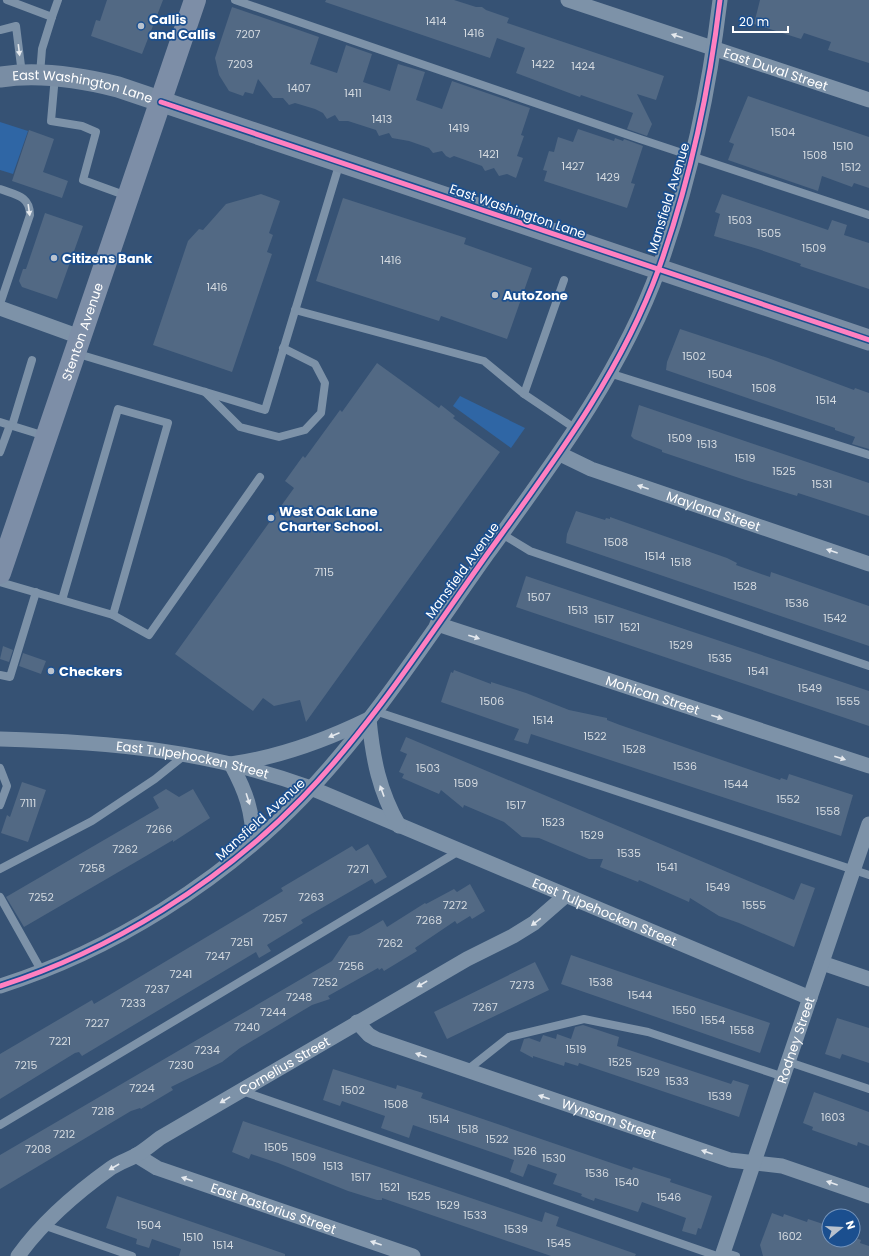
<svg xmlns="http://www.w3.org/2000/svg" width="869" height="1256" viewBox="0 0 869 1256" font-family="Poppins,sans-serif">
<rect width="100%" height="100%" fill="#365274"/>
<g fill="#2f66a5">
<polygon points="0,122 28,131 13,174 0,170"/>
<polygon points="460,396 525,428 511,448 453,406"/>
</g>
<g fill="#526984">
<polygon points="107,0 163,0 142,54 91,36 96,20 100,21"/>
<polygon points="326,0 454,0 476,7 482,7 486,10 509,18 507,23 664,76 656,100 637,94 652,124 647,136 627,129 633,113 581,95 580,97 516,73 525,48 497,38 490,58 325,2"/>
<polygon points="760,0 869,0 869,63 828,50 831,42 804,33 801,39 754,24"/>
<polygon points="232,7 319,37 310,64 337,73 346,45 372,54 363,82 390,91 398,64 425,72 416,100 442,109 452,81 530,108 521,135 524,136 517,156 523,158 516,178 507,174 499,176 494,168 485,171 482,166 454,156 450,158 446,156 442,151 433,153 429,148 409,141 392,138 389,133 379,136 376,130 348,121 339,121 335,115 327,119 323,113 315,109 295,103 289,105 283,98 273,98 258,79 253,94 245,92 243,96 229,91 219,75 215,58"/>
<polygon points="748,96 869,137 869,188 854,183 852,187 822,176 818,191 728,160 734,144 729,142"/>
<polygon points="578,129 614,141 615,138 623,141 624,139 643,146 631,183 635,184 627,208 544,181 547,171 543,170 549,151 554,152 558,137 573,142"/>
<polygon points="29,130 54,139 43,172 68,181 62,198 12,181"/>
<polygon points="261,194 280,201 269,233 273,235 267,252 272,254 232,372 153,345 188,241 199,229 203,230 226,204"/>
<polygon points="722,194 828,230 832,220 847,225 844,235 869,243 869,289 800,266 801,264 758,249 714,236 720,214 715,212"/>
<polygon points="343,198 466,238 464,244 532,268 507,339 441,316 439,321 316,281"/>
<polygon points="45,213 83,226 57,299 22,287 19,281 23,269 26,269"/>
<polygon points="680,329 768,358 854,390 855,388 869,393 869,449 852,444 855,437 835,430 835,428 666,370 667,362"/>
<polygon points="377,363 439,408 441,405 455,416 453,418 500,452 306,722 300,700 274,706 263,698 253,711 175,654 294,488 285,481 303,456 305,458 340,410 342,412"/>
<polygon points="639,405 869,483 869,516 798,493 797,496 745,480 662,452 662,450 634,439 631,436"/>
<polygon points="576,511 605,520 606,518 610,519 610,517 727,558 737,563 736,565 770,577 771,572 869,606 869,646 566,543 567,534"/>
<polygon points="526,576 869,691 869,726 516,607"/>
<polygon points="3,646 13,650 9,662 0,659"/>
<polygon points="23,653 46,661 41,674 19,666"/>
<polygon points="454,670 491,684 491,682 526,693 569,710 607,718 607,720 620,725 780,780 781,778 787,780 789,774 853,795 841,836 531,734 528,744 514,740 519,729 441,702 451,672 453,673"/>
<polygon points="406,737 794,900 801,883 815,888 794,947 739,923 719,916 690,898 689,902 639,880 638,882 600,867 603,859 589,859 539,838 522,837 504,822 464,805 463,808 441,790 439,794 402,778 404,774 399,772 407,754 400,751"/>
<polygon points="22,782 46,790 28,842 1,833 7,815 10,817"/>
<polygon points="166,789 179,797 193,789 210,818 173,842 173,840 146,856 24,927 6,897 159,808 153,797"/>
<polygon points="368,844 387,877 375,884 372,879 301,920 303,923 267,945 271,951 259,958 256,952 82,1056 79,1052 75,1053 0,1099 0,1054 92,1000 94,1004 106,997 260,905 283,891 281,888 352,846 356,851"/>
<polygon points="470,884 485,911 472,919 470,916 457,924 455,921 415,948 417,951 384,971 382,968 379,970 378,968 328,996 330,999 312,1005 240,1048 222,1062 171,1087 173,1090 141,1109 140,1108 131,1111 0,1189 0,1155 332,961 349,936 359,934 383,920 387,927 425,903 426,904 454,889 457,892"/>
<polygon points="571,955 770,1023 760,1053 561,984"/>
<polygon points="535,962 549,990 447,1039 434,1012"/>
<polygon points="837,1018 869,1028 869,1063 842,1054 840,1059 825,1054"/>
<polygon points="583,1025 619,1037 617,1046 731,1084 733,1080 749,1085 739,1117 579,1063 578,1066 565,1062 564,1066 533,1056 533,1058 520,1051 524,1039 529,1038 540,1042 543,1035 556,1039 557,1034 571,1039 575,1027"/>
<polygon points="333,1069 396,1089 397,1085 423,1093 421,1098 632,1170 633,1167 671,1179 670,1182 712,1196 701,1229 698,1228 696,1235 682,1231 686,1218 642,1202 638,1212 595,1198 594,1201 581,1196 582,1194 553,1184 557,1174 528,1164 523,1177 510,1172 514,1160 413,1125 409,1138 381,1128 385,1116 342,1101 340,1106 323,1100"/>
<polygon points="814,1092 869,1112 869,1146 858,1142 857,1146 812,1130 813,1127 803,1123"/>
<polygon points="243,1121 542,1222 545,1212 559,1217 556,1226 636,1254 635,1256 551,1256 382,1198 382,1200 377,1200 348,1191 278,1163 251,1154 249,1159 232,1152"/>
<polygon points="117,1196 285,1254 285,1256 179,1256 181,1249 152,1239 149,1248 136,1244 137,1239 106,1228"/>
<polygon points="772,1213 783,1217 784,1214 807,1222 808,1219 823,1224 823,1227 829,1229 829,1240 853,1240 853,1237 861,1240 860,1243 869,1246 869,1256 763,1256 760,1245"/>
</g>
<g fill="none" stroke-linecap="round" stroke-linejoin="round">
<g stroke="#7d92a8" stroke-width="8">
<polyline points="7,0 52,17 58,0"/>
<polyline points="235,0 640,139 869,215"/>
<polyline points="0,30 16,26 22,74"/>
<polyline points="40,74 42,49 52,17"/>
<polyline points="55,76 51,121 82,126 96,132 83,180 127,196"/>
<path d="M0 189C16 195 30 196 30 215L0 304"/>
<polyline points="564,280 524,394 576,429"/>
<polyline points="295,310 484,361 524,394"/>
<polyline points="75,353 265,410 340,162"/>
<polyline points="609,373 869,455"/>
<polyline points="205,392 240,427 279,437 305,430 321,413 325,383 315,364 283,348"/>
<polyline points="0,422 45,436"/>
<polyline points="12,426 32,360"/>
<polyline points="0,452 10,425"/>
<polyline points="502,534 530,551 869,666"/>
<polyline points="0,582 113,615 168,423 118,409 62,600"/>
<polyline points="113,615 149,635 260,477"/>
<polyline points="0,675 10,677 36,592"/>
<polyline points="375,711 869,875"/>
<polyline points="0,768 7,786 0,805"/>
<polyline points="0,869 92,821 155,779 186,754"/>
<polyline points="0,897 41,970"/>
<polyline points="789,1062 869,1089"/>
<polyline points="466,1071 509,1037 584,1019 648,1032 784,1077"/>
<polyline points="242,1091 717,1256"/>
<polyline points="0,1125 459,851"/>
<polyline points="43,1225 132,1256"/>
<polyline points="723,1252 736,1256"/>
</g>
<g stroke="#7d92a8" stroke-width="15">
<path id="s1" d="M568 0 869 100"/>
<polyline points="0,308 80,337"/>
<path id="s2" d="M560 454 591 469 869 564"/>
<path id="s3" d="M437 624 869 766"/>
<path id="s4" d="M0 739C110 742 207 750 311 788L810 998"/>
<path d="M253 843C253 811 246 792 231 764 280 757 324 741 369 719 373 760 379 790 399 826"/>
<polyline points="822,963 869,979"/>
<path d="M0 986C111 951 222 881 302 798 373 724 429 636 488 553 553 463 621 373 659 268 690 181 709 92 720 0"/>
<path id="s5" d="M357 1022 369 1035 376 1039 730 1160 782 1166 869 1196"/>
<path id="s6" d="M136 1155 157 1168 413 1256"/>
<path id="s7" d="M18 1256C43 1221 76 1193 111 1168 118 1163 127 1160 135 1156 144 1151 152 1144 160 1138L467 959 513 936 534 923 565 896"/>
<path id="s8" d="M722 1256 869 824"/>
</g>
<path stroke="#798da4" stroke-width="21" id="s9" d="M0 77C40 71 79 77 118 87L869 340"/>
<path stroke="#7d8ea7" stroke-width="22" id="s10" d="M0 573 195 0"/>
<g stroke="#1b4f8f" stroke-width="8">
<g id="cycleway">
<polyline points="161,102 869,340"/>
<path d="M0 986C111 951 222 881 302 798 373 724 429 636 488 553 553 463 621 373 659 268 690 181 709 92 720 0"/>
</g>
</g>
<use href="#cycleway" stroke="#ff80c0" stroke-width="5"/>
</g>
<defs><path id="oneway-solid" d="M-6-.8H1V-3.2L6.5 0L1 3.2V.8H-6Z"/></defs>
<g fill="#e5e9ee">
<use href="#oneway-solid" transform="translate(677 36) rotate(-162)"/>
<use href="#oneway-solid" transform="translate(19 50) rotate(83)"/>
<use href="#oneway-solid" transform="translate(29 210) rotate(82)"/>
<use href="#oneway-solid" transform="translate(643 487) rotate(-161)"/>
<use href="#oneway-solid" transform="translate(832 551) rotate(-161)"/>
<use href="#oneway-solid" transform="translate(474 637) rotate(18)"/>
<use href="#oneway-solid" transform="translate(717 717) rotate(18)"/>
<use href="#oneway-solid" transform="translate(334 735) rotate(157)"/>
<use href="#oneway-solid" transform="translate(840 758) rotate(18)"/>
<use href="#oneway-solid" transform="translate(382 791) rotate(-110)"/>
<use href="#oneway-solid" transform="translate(248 799) rotate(72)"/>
<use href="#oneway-solid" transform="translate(536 922) rotate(143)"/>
<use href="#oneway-solid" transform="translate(422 984) rotate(150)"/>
<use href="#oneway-solid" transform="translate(421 1055) rotate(-161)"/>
<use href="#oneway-solid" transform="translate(544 1097) rotate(-161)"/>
<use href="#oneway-solid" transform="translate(225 1100) rotate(149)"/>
<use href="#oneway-solid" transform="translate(707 1152) rotate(-161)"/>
<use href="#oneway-solid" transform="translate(114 1167) rotate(150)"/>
<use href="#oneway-solid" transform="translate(187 1179) rotate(-161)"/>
<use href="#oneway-solid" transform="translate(832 1183) rotate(-161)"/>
<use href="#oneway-solid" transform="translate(376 1243) rotate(-161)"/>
</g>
<g fill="#b9c2ce" stroke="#1b4f8f" stroke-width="1.5">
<circle cx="141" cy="26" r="4"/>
<circle cx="54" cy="258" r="4"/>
<circle cx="495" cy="295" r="4"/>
<circle cx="271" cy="518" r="4"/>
<circle cx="51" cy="671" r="4"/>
</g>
<g text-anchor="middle" stroke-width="3.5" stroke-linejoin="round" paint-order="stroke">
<g font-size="11" fill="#d4dae0">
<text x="436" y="25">1414</text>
<text x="474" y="37">1416</text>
<text x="248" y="38">7207</text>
<text x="240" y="68">7203</text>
<text x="543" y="68">1422</text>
<text x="583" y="70">1424</text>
<text x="299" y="92">1407</text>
<text x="353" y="97">1411</text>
<text x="382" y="123">1413</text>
<text x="459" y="132">1419</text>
<text x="783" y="136">1504</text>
<text x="843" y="150">1510</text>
<text x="489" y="158">1421</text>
<text x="815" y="159">1508</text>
<text x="573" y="170">1427</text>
<text x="851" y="171">1512</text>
<text x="608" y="181">1429</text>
<text x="740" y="224">1503</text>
<text x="769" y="237">1505</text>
<text x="814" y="252">1509</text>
<text x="391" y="264">1416</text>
<text x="217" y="291">1416</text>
<text x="694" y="360">1502</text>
<text x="720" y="378">1504</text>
<text x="764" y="392">1508</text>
<text x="826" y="404">1514</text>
<text x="680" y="442">1509</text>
<text x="707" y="448">1513</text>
<text x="745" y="462">1519</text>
<text x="784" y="475">1525</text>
<text x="822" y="488">1531</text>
<text x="616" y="546">1508</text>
<text x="655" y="560">1514</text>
<text x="681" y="566">1518</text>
<text x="324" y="576">7115</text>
<text x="745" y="590">1528</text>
<text x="539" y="601">1507</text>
<text x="797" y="607">1536</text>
<text x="578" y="614">1513</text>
<text x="835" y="622">1542</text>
<text x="604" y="623">1517</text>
<text x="630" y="631">1521</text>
<text x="681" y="649">1529</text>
<text x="720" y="662">1535</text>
<text x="758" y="675">1541</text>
<text x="810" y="692">1549</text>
<text x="492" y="705">1506</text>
<text x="848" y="705">1555</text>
<text x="543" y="724">1514</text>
<text x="595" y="740">1522</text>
<text x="634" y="753">1528</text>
<text x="685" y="770">1536</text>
<text x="428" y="772">1503</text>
<text x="466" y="787">1509</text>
<text x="736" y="788">1544</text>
<text x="788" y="803">1552</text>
<text x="28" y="807">7111</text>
<text x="516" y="809">1517</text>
<text x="828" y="815">1558</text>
<text x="553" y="826">1523</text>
<text x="159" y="833">7266</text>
<text x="592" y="839">1529</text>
<text x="125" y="853">7262</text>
<text x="629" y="857">1535</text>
<text x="667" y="871">1541</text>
<text x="92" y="872">7258</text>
<text x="358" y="873">7271</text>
<text x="718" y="891">1549</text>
<text x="41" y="901">7252</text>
<text x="311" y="901">7263</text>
<text x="455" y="909">7272</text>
<text x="754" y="909">1555</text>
<text x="275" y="922">7257</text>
<text x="429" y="924">7268</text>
<text x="242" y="946">7251</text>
<text x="390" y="947">7262</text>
<text x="218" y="960">7247</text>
<text x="351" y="970">7256</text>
<text x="181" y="978">7241</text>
<text x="325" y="986">7252</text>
<text x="601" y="986">1538</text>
<text x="522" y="989">7273</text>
<text x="157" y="993">7237</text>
<text x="640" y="999">1544</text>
<text x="299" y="1001">7248</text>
<text x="133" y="1007">7233</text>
<text x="485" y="1011">7267</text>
<text x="684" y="1014">1550</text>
<text x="273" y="1016">7244</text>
<text x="713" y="1024">1554</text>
<text x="97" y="1027">7227</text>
<text x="247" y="1031">7240</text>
<text x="742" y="1034">1558</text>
<text x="60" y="1045">7221</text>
<text x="576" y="1053">1519</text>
<text x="207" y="1054">7234</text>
<text x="620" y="1066">1525</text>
<text x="26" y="1069">7215</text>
<text x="181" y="1069">7230</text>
<text x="648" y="1076">1529</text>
<text x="677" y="1085">1533</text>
<text x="142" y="1092">7224</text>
<text x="353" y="1094">1502</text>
<text x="720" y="1100">1539</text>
<text x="396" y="1108">1508</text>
<text x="103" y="1115">7218</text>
<text x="833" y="1121">1603</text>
<text x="439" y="1123">1514</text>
<text x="468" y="1133">1518</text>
<text x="64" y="1138">7212</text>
<text x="497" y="1143">1522</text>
<text x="276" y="1151">1505</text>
<text x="38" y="1153">7208</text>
<text x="525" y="1155">1526</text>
<text x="304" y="1161">1509</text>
<text x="554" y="1162">1530</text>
<text x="333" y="1170">1513</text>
<text x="597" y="1177">1536</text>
<text x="361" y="1181">1517</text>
<text x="627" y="1186">1540</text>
<text x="390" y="1191">1521</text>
<text x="419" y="1200">1525</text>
<text x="669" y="1201">1546</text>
<text x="448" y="1209">1529</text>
<text x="475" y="1219">1533</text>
<text x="149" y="1229">1504</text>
<text x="516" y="1233">1539</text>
<text x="790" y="1240">1602</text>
<text x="193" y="1241">1510</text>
<text x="559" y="1247">1545</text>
<text x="223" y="1249">1514</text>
</g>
<g font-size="13" font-weight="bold" fill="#fff" stroke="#1b4f8f" text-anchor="start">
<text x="149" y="24">Callis<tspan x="149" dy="15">and Callis</tspan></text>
<text x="62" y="263">Citizens Bank</text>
<text x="503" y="300">AutoZone</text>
<text x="279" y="516">West Oak Lane<tspan x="279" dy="15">Charter School.</tspan></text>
<text x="59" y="676">Checkers</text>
</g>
<g font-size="13" fill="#fff" stroke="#1b4f8f">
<text dy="5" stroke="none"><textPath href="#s1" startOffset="219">East Duval Street</textPath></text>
<text dy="5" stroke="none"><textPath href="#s9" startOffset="84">East Washington Lane</textPath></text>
<text transform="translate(668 198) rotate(-73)" y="5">Mansfield Avenue</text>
<text transform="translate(518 211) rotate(19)" y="5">East Washington Lane</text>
<text dy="5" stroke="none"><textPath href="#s10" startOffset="255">Stenton Avenue</textPath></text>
<text dy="5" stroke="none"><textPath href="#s2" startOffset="164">Mayland Street</textPath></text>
<text transform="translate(462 570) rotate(-54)" y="5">Mansfield Avenue</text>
<text dy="5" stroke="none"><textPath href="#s3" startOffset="227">Mohican Street</textPath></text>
<text dy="5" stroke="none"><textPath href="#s4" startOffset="194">East Tulpehocken Street</textPath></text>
<text transform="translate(260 819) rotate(-42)" y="5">Mansfield Avenue</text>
<text dy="5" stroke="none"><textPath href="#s4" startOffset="635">East Tulpehocken Street</textPath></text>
<text dy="5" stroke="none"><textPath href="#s8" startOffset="228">Rodney Street</textPath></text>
<text dy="5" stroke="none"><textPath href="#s7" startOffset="330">Cornelius Street</textPath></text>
<text dy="5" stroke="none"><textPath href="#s5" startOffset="272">Wynsam Street</textPath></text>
<text dy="5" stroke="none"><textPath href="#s6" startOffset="148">East Pastorius Street</textPath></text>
</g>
</g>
<g transform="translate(841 1228) rotate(72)"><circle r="19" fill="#1b4f8f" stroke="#7695bc"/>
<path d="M0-3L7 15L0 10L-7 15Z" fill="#b9c2ce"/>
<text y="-6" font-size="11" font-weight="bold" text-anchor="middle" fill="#ffffff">N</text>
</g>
<path d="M733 26v6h55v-6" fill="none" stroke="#ffffff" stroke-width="2"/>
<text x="739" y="26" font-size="12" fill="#ffffff" stroke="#1b4f8f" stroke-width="3" paint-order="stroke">20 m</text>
</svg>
